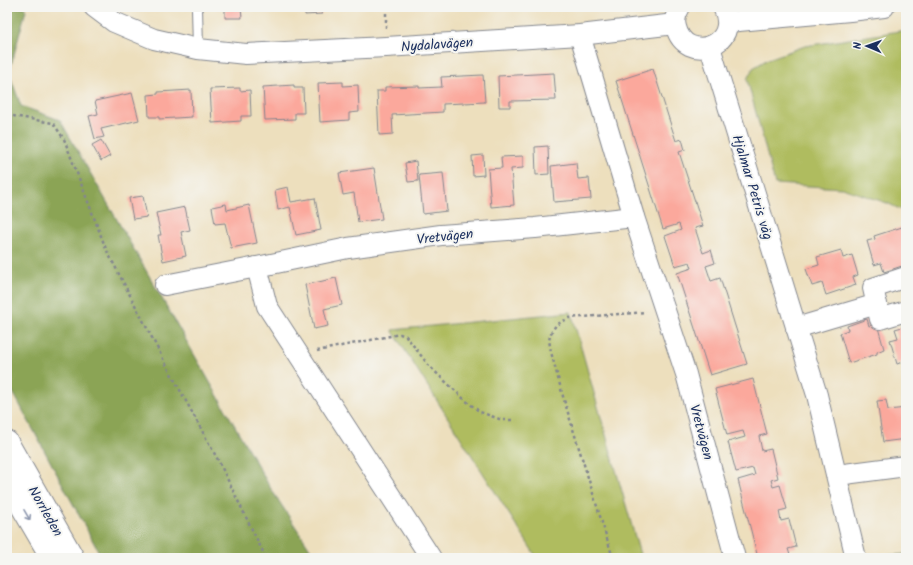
<svg xmlns="http://www.w3.org/2000/svg" width="913" height="565" viewBox="0 0 913 565" font-family="Kalam,sans-serif">
<rect width="100%" height="100%" fill="#f6f6f2"/>
<filter id="ink" filterUnits="userSpaceOnUse"><feTurbulence type="fractalNoise" baseFrequency=".025" numOctaves="2"/><feDisplacementMap in="SourceGraphic" scale="8" xChannelSelector="R" yChannelSelector="G"/><feConvolveMatrix kernelMatrix="1 2 1 2 8 2 1 2 1" color-interpolation-filters="sRGB"/></filter>
<filter id="wash" filterUnits="userSpaceOnUse"><feTurbulence type="fractalNoise" baseFrequency=".012" numOctaves="4" result="noise"/><feDisplacementMap in="SourceGraphic" scale="16" xChannelSelector="R" yChannelSelector="G"/><feGaussianBlur stdDeviation="0.9" result="paint"/><feColorMatrix in="noise" values="0 0 0 0 0 0 0 0 0 0 0 0 0 0 0 0 0 1.4 0 .05"/><feComposite in="paint" operator="in"/></filter>
<g filter="url(#wash)">
<rect width="100%" height="100%" fill="#eddfbd"/>
<g fill="#afbc5e" stroke="#65765e">
<polygon points="906,30 906,212 887,203 842,188 775,184 747,79 753,68 768,59 805,46"/>
<polygon points="571,312 641,558 537,558 392,330"/>
</g>
<g fill="#8ba455" stroke="#536a5a">
<polygon points="7,7 25,7 26,10 9,73 21,106 60,120 271,489 316,558 102,558 7,381"/>
<polygon points="906,554 906,558 876,558 876,556"/>
</g>
<g id="blocks">
<g fill="#fba89c">
<polygon points="225,7 241,7 242,18 225,18"/>
<polygon points="305,7 321,7 322,14 305,15"/>
<rect x="462" y="7" width="17" height="2"/>
<polygon points="653,69 676,141 682,139 685,150 679,152 703,226 695,228 703,253 711,250 715,263 706,266 711,281 720,278 747,364 710,375 677,273 692,268 690,262 675,266 665,236 681,230 679,224 663,229 616,81"/>
<polygon points="554,73 556,100 510,101 510,107 499,107 498,76"/>
<polygon points="483,75 485,102 443,104 443,112 392,115 393,134 379,135 377,91 385,91 385,87 419,86 419,88 442,87 441,77"/>
<polygon points="343,82 343,86 358,85 359,112 349,113 349,120 320,122 318,83"/>
<polygon points="294,85 294,88 303,88 304,113 295,113 295,119 265,120 263,87"/>
<polygon points="240,88 240,91 250,90 251,116 241,116 241,121 212,123 210,89"/>
<polygon points="191,90 192,117 159,119 159,117 149,117 148,95 158,94 158,92"/>
<polygon points="132,93 139,120 101,129 104,137 95,139 89,116 98,114 95,101"/>
<polygon points="101,140 110,156 101,161 92,145"/>
<polygon points="548,146 549,174 536,175 535,147"/>
<polygon points="483,155 484,175 473,176 472,156"/>
<polygon points="523,156 523,168 511,169 514,205 491,207 488,169 502,168 501,157"/>
<polygon points="416,161 418,181 408,182 405,163"/>
<polygon points="576,163 578,179 589,178 591,199 554,202 551,166"/>
<polygon points="374,168 382,219 358,222 354,193 343,195 339,173"/>
<polygon points="443,173 447,211 423,214 419,175"/>
<polygon points="288,187 291,202 315,198 321,230 296,235 290,207 278,210 275,190"/>
<polygon points="143,196 147,217 133,219 129,198"/>
<polygon points="226,204 227,210 249,205 257,243 231,248 225,223 215,224 212,207"/>
<polygon points="185,207 190,230 181,232 186,256 163,261 158,235 161,235 156,213"/>
<polygon points="902,227 906,241 906,258 903,259 905,265 884,272 881,263 874,265 867,241 875,239 874,236"/>
<polygon points="841,250 843,258 852,255 858,275 853,277 856,285 826,295 822,283 812,286 806,269 819,265 817,257"/>
<polygon points="336,278 342,305 324,309 328,326 314,329 305,285"/>
<polygon points="867,319 869,326 877,324 884,349 877,352 877,354 849,363 840,333 848,330 847,326"/>
<polygon points="906,326 906,361 897,364 890,340 898,338 895,329"/>
<polygon points="753,379 767,434 759,436 762,451 771,449 778,478 771,480 773,487 780,485 787,509 779,511 781,521 789,519 796,547 788,549 791,558 758,558 738,480 755,475 753,468 736,472 728,442 745,437 743,431 727,435 715,389"/>
<polygon points="886,400 888,410 906,408 906,439 883,442 877,401"/>
</g>
</g>
</g>
<g filter="url(#ink)">
<use href="#blocks" fill-opacity="0" stroke="#84878e" stroke-width="1"/>
<g fill="none" stroke-linecap="round" stroke-linejoin="round">
<g stroke="#84878e" stroke-width="12">
<polyline id="lane" points="197,7 198,49"/>
</g>
<g stroke="#84878e" stroke-width="22">
<g id="street">
<polyline points="94,7 114,22 154,39 198,49 246,54 386,47 580,35 675,24"/>
<path d="M680 7C676 13 674 20 676 27 685 65 743 46 723 7"/>
<polyline points="728,22 850,11 884,7"/>
<polyline points="580,35 634,217 686,374 735,558"/>
<polyline points="710,47 817,395 856,558"/>
<polyline points="906,277 873,288 880,319 906,311"/>
<polyline points="165,285 257,267"/>
<polyline points="796,328 877,304"/>
<polyline points="837,475 906,466"/>
<polyline points="431,558 267,306 257,267 348,248 441,235 535,228 634,217"/>
</g>
</g>
<g stroke="#84878e" stroke-width="24">
<g id="highway">
<polyline points="7,442 73,558"/>
<polyline points="7,481 52,558"/>
</g>
</g>
<g stroke="#84878e" stroke-width="2.5" stroke-dasharray="3 3" stroke-linecap="butt">
<polyline points="386,7 386,29"/>
<polyline points="7,115 53,123 64,139 106,249 162,357 218,460 266,558"/>
<polyline points="317,351 400,334 406,336 429,366 465,400 480,412 502,420 512,420"/>
<polyline points="613,558 564,400 551,352 549,340 551,333 556,325 569,318 646,312"/>
</g>
<use href="#lane" stroke="#fff" stroke-width="10"/>
<use href="#street" stroke="#fff" stroke-width="20"/>
<use href="#highway" stroke="#fff" stroke-width="22"/>
</g>
<defs><path id="oneway-shaft" d="M-6 0H5M1.5-3L5.5 0L1.5 3" fill="none" stroke-width="1.6" stroke-linecap="round" stroke-linejoin="round"/></defs>
<use stroke="#8d97ae" href="#oneway-shaft" transform="translate(27 515) rotate(60)"/>
</g>
<g text-anchor="middle" stroke-width="4" stroke-linejoin="round" paint-order="stroke">
<g font-size="14" fill="#1b2f5e" stroke="#f6f6f2">
<text transform="translate(437 44) rotate(-4)" y="5">Nydalavägen</text>
<text transform="translate(753 187) rotate(73)" y="5">Hjalmar Petris väg</text>
<text transform="translate(445 236) rotate(-6)" y="5">Vretvägen</text>
<text transform="translate(702 432) rotate(75)" y="5">Vretvägen</text>
<text transform="translate(46 511) rotate(60)" y="5">Norrleden</text>
</g>
</g>
<rect width="913" height="565" fill="none" stroke="#f6f6f2" stroke-width="24"/>
<g transform="translate(867 46) rotate(272)" stroke="#f6f6f2" stroke-width="3" paint-order="stroke">
<path d="M0-3L7 15L0 10L-7 15Z" fill="#1b2f5e"/>
<text y="-6" font-size="11" font-weight="bold" text-anchor="middle" fill="#1b2f5e">N</text>
</g>
</svg>
